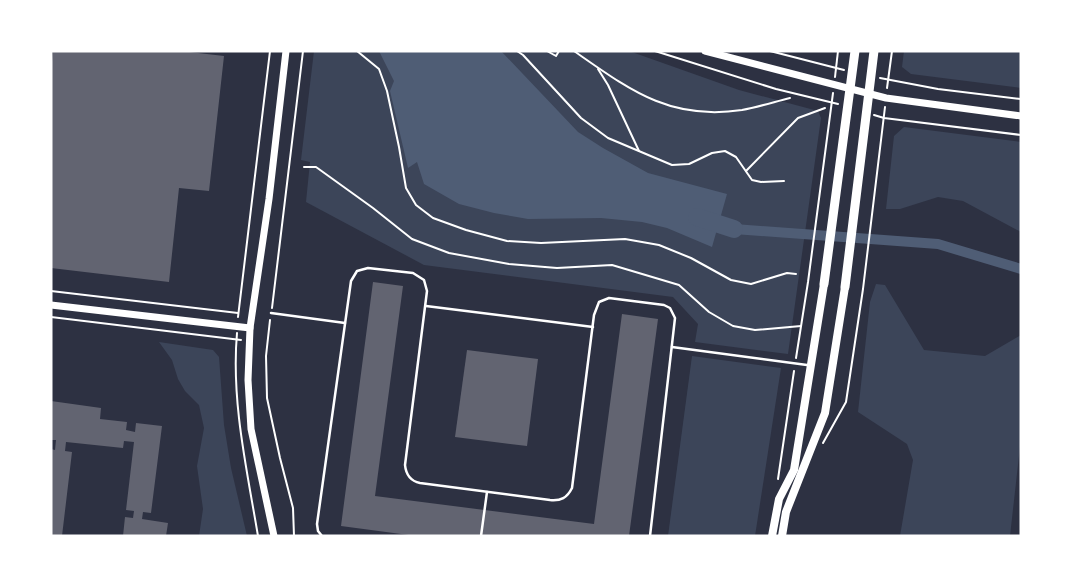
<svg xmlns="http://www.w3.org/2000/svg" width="1072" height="587" viewBox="0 0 1072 587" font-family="Quicksand,sans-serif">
<rect width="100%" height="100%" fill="#2d3142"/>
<g fill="#3c4559">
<polygon points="314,51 629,51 739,90 818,111 821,118 788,354 695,342 698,324 673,297 424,265 306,202 310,162 301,160"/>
<polygon points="904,51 1021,51 1021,88 911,74 902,67"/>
<polygon points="904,127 1021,142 1021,232 963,201 938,197 900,209 886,209 894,136"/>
<polygon points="876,284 885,285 924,350 985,356 1021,335 1021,438 1010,536 900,536 913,460 907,444 858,412 870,302"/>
<polygon points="159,342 213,350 219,357 224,425 231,468 247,536 199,536 203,509 197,466 204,428 199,405 185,391 178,379 172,360"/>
<polygon points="692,356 781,368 755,536 668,536"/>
</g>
<polygon fill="#4f5d75" points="379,51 501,51 578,132 603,148 648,173 727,194 712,247 667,228 642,222 601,218 528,219 494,213 459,204 424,184 417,162 408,168 390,91 394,81"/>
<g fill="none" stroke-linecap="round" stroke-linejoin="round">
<polyline stroke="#4f5d75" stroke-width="10" points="734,229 938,244 1021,269"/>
<polyline stroke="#4f5d75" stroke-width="18" points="697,217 734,229"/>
</g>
<g fill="#626471">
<polygon points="53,51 181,51 224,56 209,191 179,188 169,282 51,268 51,72"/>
<polygon points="373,282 403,286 375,496 594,524 622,314 658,319 629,536 416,536 341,526"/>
<polygon points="467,350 538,359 527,446 455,437"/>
<polygon points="51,401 101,408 100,419 127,422 126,430 135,432 136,423 162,426 151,513 143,512 142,519 168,523 166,536 123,536 125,517 133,518 134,511 126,510 134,442 124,441 123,448 66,442 65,451 72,452 62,536 51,536 51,449 55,450 56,440 51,440"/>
</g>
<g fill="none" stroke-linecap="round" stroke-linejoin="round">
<g stroke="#fff" stroke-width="2">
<polyline points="357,51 379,69 387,91 399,147 406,188 416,205 433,218 466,230 507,241 541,243 625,239 659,245 691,258 731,280 751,284 787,273 796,274"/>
<polyline points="517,51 523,55 581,118 608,138 672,165 689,164 712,153 725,151 736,157 752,180 761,182 784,181"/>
<polyline points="547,51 556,56 559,51"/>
<path d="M574 51C630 90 670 121 742 110 758 107 774 102 790 98"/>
<polyline points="655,51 776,89 838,104"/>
<polyline points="770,51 844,70"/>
<polyline points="598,69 608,85 639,151"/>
<polyline points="835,77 838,51"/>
<polyline points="880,78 938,89 1021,99"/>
<polyline points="887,88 892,51"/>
<polyline points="874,115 884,118 1021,135"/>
<polyline points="304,167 316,167 373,208 412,239 449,253 509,264 557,268 612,265 679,285 709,312 733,326 755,330 801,326"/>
<polyline points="746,171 798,118 825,108"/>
<polyline points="51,291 238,313"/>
<polyline points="272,308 303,51"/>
<polyline points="51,317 241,340"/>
<polyline points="238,317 270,51"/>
<polyline points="270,320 266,356 267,398 280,458 293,508 294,536"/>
<path d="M237 333C231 401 247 470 258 536"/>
<polyline points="796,358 808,282 833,93"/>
<polyline points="823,443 846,402 863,289 885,107"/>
<polyline points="778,479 794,371"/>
</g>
<g stroke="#fff" stroke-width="2.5">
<polyline points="426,306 593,327"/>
<polyline points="271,313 345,323"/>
<polyline points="672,347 807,365"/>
<path d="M322 536 318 531 317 524 351 281 357 271 368 268 413 273 424 280 427 291 405 465C406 475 410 481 420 483L550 500C561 501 567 498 572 488L594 315 599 302 609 298 664 305 670 308 675 318 650 536"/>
<polyline points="481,536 487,492"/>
</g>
<g stroke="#fff" stroke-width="7">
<polyline points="705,51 886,98 1021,116"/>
<polyline points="51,305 250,328"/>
<polyline points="274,536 251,429 248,380 250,328 269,199 286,51"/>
</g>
<g stroke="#fff" stroke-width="8">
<polyline points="772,536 779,499 794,470 824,284"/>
<polyline points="782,536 786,512 825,413 845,287"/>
</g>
<g stroke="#fff" stroke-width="9">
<polyline points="824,284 855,51"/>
<polyline points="845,287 874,51"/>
</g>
</g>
<rect width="1072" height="587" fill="none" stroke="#ffffff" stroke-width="105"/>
</svg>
